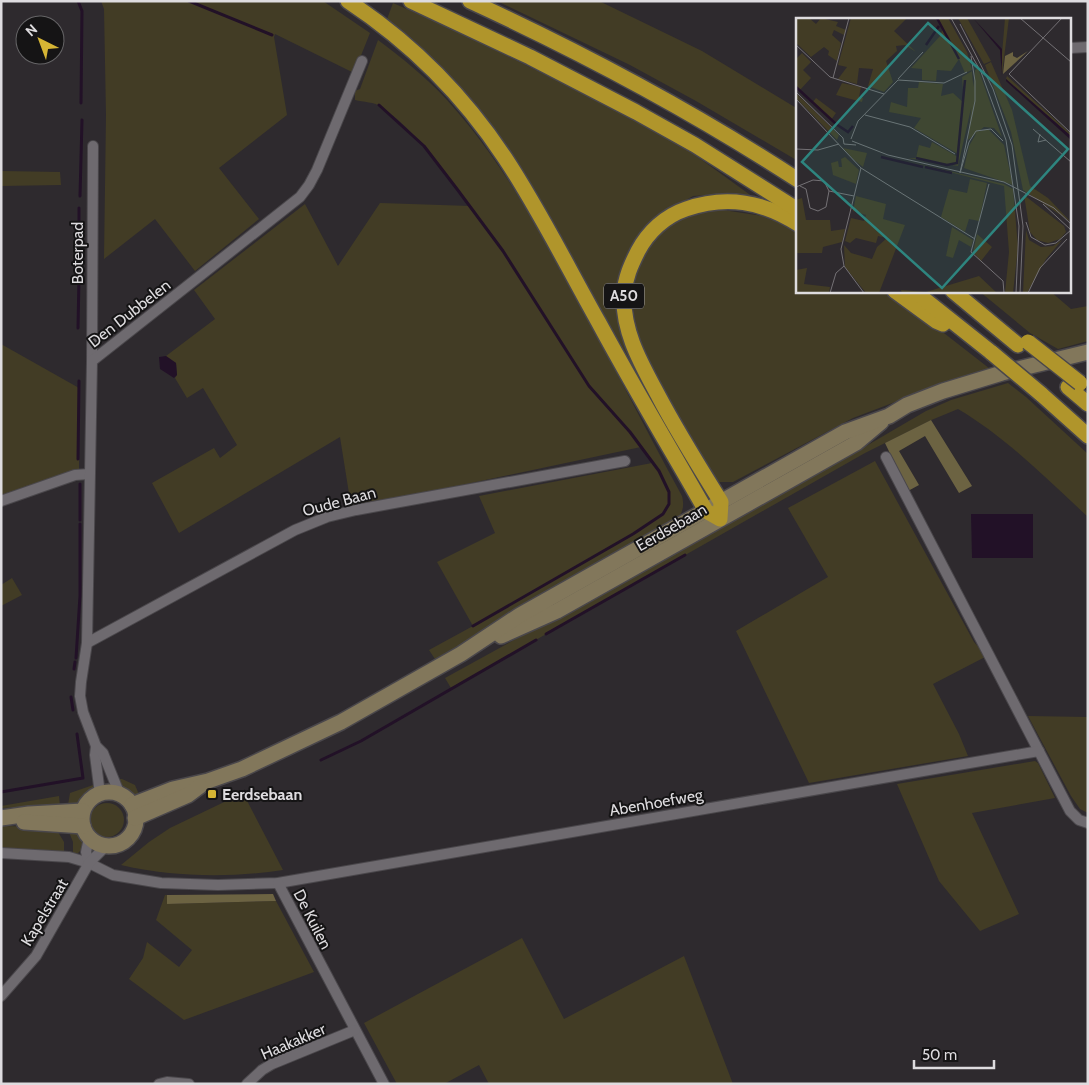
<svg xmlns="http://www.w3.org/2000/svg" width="1089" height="1085" viewBox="0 0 1089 1085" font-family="Cabin,sans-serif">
<rect width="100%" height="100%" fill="#2e2a2e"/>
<g fill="#423c25">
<polygon points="101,1 323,1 370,33 354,73 275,34 274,37 287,115 219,168 259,219 195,271 155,219 104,259 106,115 104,9"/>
<polygon points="497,1 599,1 702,51 798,109 798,161 696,101 630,65"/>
<polygon points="393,3 459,32 666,134 760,202 724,194 693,196 664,213 620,280 646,388 511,152 480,110 439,64 409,36 387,19"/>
<path d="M378 40C402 58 426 77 447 100 495 153 530 213 564 275 605 348 642 423 682 496 686 511 679 517 670 528L435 659 429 650 473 626 437 562 495 533 479 496 652 463 641 447 457 486 351 506 340 437 179 533 152 483 214 448 220 458 237 445 203 388 187 398 175 378 177 375 176 363 166 356 215 319 194 290 305 204 338 266 380 203 470 206C445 173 416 130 381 107 375 102 363 102 355 100V91L360 89Z"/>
<polygon points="1,171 60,172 61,185 1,186"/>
<path d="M723 210 763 216 798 230V291H890L994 372 937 386 853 418 733 482H719L709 474C696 450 683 427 670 403 644 355 614 302 649 249 659 233 677 218 696 213 705 211 714 211 723 210Z"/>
<polygon points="979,291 1050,291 1071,309 1088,306 1088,341 1058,349 1030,333"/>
<polygon points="1,344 79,388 79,470 1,497"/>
<path d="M1008 383 1026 397 1088 454V517C1047 479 1007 438 958 409L929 421 865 453 451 688 445 678 861 449 926 411 951 400Z"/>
<polygon points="875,461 974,642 987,656 933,684 959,734 968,756 809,783 736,631 828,577 788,508"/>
<polygon points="12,578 22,595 1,606 1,585"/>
<polygon points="1028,716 1088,717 1088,813 1080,809 1071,796"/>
<polygon points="1035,761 1038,763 1055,798 972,813 1019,914 980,931 939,881 897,784"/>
<polygon points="117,779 122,779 135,785 140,797 132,798 123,792"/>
<polygon points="96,784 91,793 81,803 68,805 70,793"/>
<path d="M243 793 283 870C230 878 172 877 121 865L149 842 170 828Z"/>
<polygon points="59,796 60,806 1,808 1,806"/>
<circle cx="107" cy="820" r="17"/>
<polygon points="1,826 55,827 64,842 64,852 1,850"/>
<polygon points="67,827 79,832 85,842 83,848 78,853 73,853 73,842"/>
<polygon points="165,895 167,895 167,904 276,901 314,972 184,1020 129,979 143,958 147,942 179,967 192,950 156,920"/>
<polygon points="522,938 564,1019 684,956 733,1084 489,1084 479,1065 444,1084 397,1084 364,1023"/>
</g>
<g fill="#6c6342">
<polygon points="931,420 972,486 959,493 925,436 899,451 919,485 908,491 885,443"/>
<polygon points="273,894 276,901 167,904 167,895"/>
</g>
<g fill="#221127">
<polygon points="166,356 176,363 177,375 174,378 160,369 159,357"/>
<polygon points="971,514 1033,514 1033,558 972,558"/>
</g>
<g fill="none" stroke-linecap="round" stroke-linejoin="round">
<g stroke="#221127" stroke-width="3">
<polyline points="78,1 82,11 81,103"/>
<polyline points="189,1 272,35"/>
<polyline points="379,105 424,146 457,189 503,251 589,386 630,432 659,471 669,492 669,504 663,514 633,534 473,626"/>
<polyline points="80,196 82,120"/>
<polyline points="79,208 79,265"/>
<polyline points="78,328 79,277"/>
<polyline points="78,459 79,381"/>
<polyline points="80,520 80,484"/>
<polyline points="546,634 685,555"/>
<polyline points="76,658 80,596 80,524"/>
<polyline points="74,669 75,662"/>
<polyline points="71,697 73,710"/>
<polyline points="321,760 361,741 536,640"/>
<polyline points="1,792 83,778 77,734"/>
</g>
<g stroke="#4a474b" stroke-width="12">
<g id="street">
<polyline points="1070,48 1088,47"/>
<polyline points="92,361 93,146"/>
<polyline points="886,457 1070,811 1079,820 1088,823"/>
<polyline points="1,501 75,475 89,474"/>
<polyline points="87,643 295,530 327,517 356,510 625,461"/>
<polyline points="96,746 95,755 100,794"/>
<polyline points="120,795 103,753 96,746 83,712 80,696 81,682 87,643 92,361 300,197 309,185 317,170 362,61"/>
<polyline points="1,853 69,857 89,863 113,875 161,883 218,885 278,883 1039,751"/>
<polyline points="89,863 86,852 89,838"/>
<polyline points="278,883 384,1084"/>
<polyline points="1,996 36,956 89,863 106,846"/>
<polyline points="159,1084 167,1082 189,1084"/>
<polyline points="247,1084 262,1070 272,1064 355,1030"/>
</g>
</g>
<g stroke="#4a474b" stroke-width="18">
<g id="secondary">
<polyline points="501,636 557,611 856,443 881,422"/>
<circle cx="109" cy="819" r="27"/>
<polyline points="132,805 173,789 208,781 242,769 341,722 461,654 520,615 845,432 889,416 907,405 943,391 1002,373 1088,352"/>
<polyline points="1,818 29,814 83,811"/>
<polyline points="135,818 188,795 200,786"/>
<polyline points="24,822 83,826"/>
</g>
</g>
<g stroke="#4a474b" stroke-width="18">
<g id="highway">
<path d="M348 1C410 42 464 96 505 158 540 211 568 268 599 323 633 386 670 448 706 511L720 519 721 502C700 468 678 433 659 397 642 365 622 332 624 294 625 278 631 265 638 251 648 232 665 216 686 209 726 195 762 201 798 224"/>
<polyline points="411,1 530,57 636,112 695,145 798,210"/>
<path d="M470 1C585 54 692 111 798 180"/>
<polyline points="895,291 936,321 943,324"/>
<polyline points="914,291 992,353"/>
<polyline points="953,291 1018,345"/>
<polyline points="1068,387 1088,404"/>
<polyline points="1041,394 1088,436"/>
</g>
</g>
<use href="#street" stroke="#6e6a6f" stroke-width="10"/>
<use href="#secondary" stroke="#82775b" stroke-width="15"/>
<use href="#highway" stroke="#b0952b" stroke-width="15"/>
<g stroke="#4a474b" stroke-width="18" stroke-linecap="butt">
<g id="highway-bridge">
<polyline points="1028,342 1080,383"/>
<polyline points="992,353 1041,394"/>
</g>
</g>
<use href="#highway-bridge" stroke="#b0952b" stroke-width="15"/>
</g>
<rect fill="#d6b534" stroke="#151415" stroke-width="2" x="207" y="789" width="10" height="10" rx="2.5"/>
<g text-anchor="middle" stroke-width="4" stroke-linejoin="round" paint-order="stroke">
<rect fill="#151415" stroke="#a2a0a2" stroke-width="1" x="604" y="283.5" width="40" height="25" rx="4"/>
<g font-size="15" font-weight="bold" fill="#dedcdf">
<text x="624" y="301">A50</text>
</g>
<g font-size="16" fill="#dedcdf" stroke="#151415">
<text transform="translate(77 253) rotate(-90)" y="6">Boterpad</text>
<text transform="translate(129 313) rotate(-38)" y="6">Den Dubbelen</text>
<text transform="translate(339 501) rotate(-15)" y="6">Oude Baan</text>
<text transform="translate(671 527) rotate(-30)" y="6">Eerdsebaan</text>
<text transform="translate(656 802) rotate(-10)" y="6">Abenhoefweg</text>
<text transform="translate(44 912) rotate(-59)" y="6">Kapelstraat</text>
<text transform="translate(313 919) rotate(63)" y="6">De Kuilen</text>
<text transform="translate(293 1041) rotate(-23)" y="6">Haakakker</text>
</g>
<g font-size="16" font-weight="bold" fill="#dedcdf" stroke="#151415" text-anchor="start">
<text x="222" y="800">Eerdsebaan</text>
</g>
</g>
<g transform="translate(796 18)">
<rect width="275" height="275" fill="#2e2a2e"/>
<path d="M0 0H13L20 6 25 0 42 4 40 8 50 12 48 17 38 12 36 17 45 25 41 43 32 37 33 33 28 29 15 39 0 25ZM55 0 110 1 98 13 120 34 109 27 100 28 101 33 90 43 97 64 88 74 72 68 77 51 63 50 61 66 42 61 51 49 42 47ZM141 0H152L171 34 176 52 169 55 163 41 155 53 141 52 140 63 126 62V51L115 50 144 18 147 10ZM162 0H171L195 43 188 46ZM209 0H213L206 56 205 48ZM6 35 15 44 7 52 15 60 3 73 0 70V41ZM195 44 216 92 234 168 252 180 275 204 227 172 215 114 189 47ZM182 50 206 119 198 110 188 109 172 122 179 52ZM176 53 178 77 162 148 112 140H120L123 127 134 130 136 124 162 139V136L118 110 125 100 93 94 95 84 111 89 112 70H122L123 64 147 66 145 78 157 75 168 85 166 59ZM211 58 275 116V118L210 61ZM46 65 65 69 63 79 67 80 66 84 40 77ZM0 75 43 117 41 122 0 80ZM20 80 40 95 35 102 16 85ZM192 111 208 127 217 167 168 150 173 128 181 114ZM47 130 71 135 67 149 58 142ZM49 139 63 152 60 166 37 157 35 145 42 143 43 149H46L45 141ZM111 143 208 166 217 171 222 229 217 275H209L213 234 208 168ZM174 161 191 165 183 203 173 201 169 214 145 199 153 171 171 175ZM228 177 268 208 270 214 264 221 252 225 241 222 234 214ZM60 178 90 186 87 201 109 207 83 275H70L49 249 48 227 55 235 76 241 81 229 91 220 82 218 80 225 60 220 54 225 49 223 55 200 68 203 70 197 57 193ZM6 180 10 202H34L35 213 49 211 46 224 27 229 26 235H0V182ZM156 209 177 222 175 229 163 222 157 240 150 238ZM230 212 233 222 245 229 257 228 266 222 250 241 231 275H227ZM181 216 196 229 185 243 177 234ZM11 250 8 266 34 269 33 275H0V252ZM183 258 201 275H106L105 272 130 274Z" fill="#423c25"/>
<path d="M232 33 207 56 209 38 217 34V38L221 40Z" fill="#6c6342"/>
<path d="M177 0 206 31V57L204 32ZM210 61 275 118V122L210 63Z" fill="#221127"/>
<path fill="none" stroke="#221127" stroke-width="2.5" d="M141 0 163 41M130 27 143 8M0 69 40 106 52 114 57 108M85 139 127 149M120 140 151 147 161 145 169 62M129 149 156 155"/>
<path fill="none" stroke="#747175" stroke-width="1" d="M155 0 185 54 210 122 223 208 220 275M224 0 275 44M266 0 213 56 275 115M164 6 197 71 216 127 227 208 224 275M0 27 34 59 88 76M175 38 179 63V83L164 155 173 124 180 113 195 111 207 123M37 60 53 0M102 61 127 34M0 74 47 120 48 126 60 127M0 81 65 150 179 221M69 97 114 109 159 136M237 111 275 144M244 116 242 124 250 122M55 121 62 103 102 62 148 65 171 54M56 123 92 137 208 164 258 190 275 206M0 131 22 132 43 126M193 166 175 234 207 263 208 275M0 169 17 162 28 163 33 173 30 189 22 193 14 190 10 171 4 168M33 173 58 178M247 186 275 212M230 204 235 219 249 227 260 225 275 212M48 248 68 275M34 275 40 255 48 248 45 231 65 150M232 275 244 250 271 221"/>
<path fill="#2e857f" fill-opacity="0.15" stroke="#2e857f" stroke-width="2.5" d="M132 5 272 131 146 270 6 144Z"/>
<rect width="275" height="275" fill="none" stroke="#dedcdf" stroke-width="2.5"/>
</g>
<rect width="1089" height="1085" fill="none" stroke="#dedcdf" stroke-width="5"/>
<g transform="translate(40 40) rotate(318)"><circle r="24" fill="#151415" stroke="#656466"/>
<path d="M0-4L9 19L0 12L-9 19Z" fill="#d6b534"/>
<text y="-8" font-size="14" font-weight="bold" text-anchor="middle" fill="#dedcdf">N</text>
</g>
<path d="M914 1060v8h80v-8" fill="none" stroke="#dedcdf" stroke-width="2.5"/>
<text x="922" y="1060" font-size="15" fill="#dedcdf" stroke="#151415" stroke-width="4" paint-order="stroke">50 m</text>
</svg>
